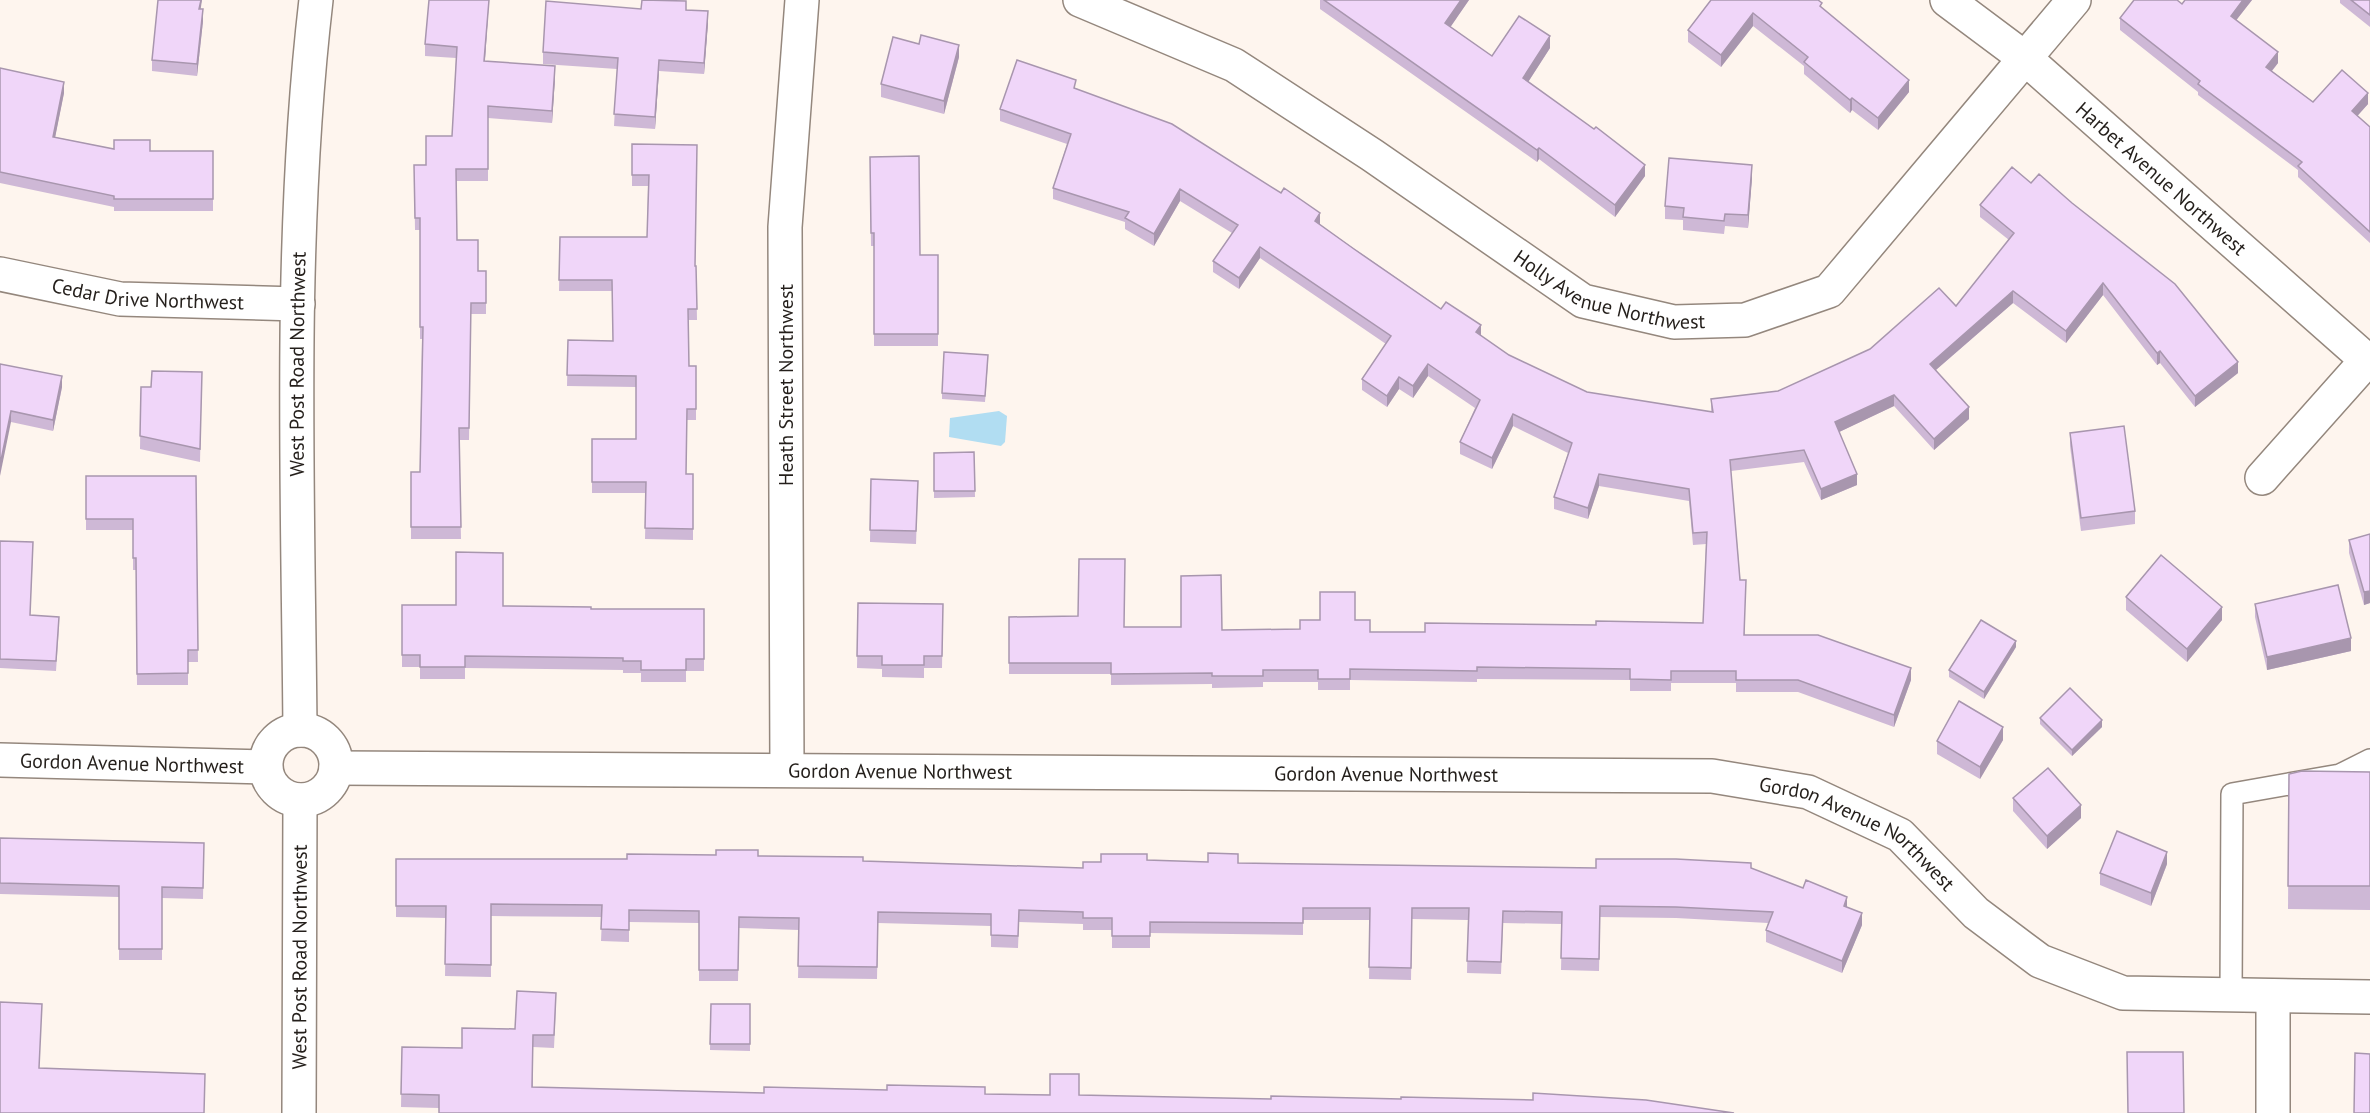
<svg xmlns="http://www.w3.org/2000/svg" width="2370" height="1113" viewBox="0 0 2370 1113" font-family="'PT Sans',sans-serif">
<rect width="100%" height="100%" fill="#fef5ee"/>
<polygon fill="#b1ddf2" points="999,411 1007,416 1005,442 1001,446 949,437 950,418"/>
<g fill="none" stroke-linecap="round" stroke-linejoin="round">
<g stroke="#94877d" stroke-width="24">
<polyline id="service" points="2231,995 2232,794 2340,775 2370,760"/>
</g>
<g stroke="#94877d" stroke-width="36">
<g id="minor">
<path id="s1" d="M1080 0 1234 65 1372 155 1583 301 1674 322 1745 320 1829 291 2074 0"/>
<path id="s2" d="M1947 0 2026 59 2370 363"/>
<path id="s3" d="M0 274 120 299 298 304"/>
<polyline points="2262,478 2367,360"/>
<path id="s4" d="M0 760 265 767"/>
<path id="s5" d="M336 768 1712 776 1808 792 1900 835 1976 913 2040 961 2123 993 2370 997"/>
<polyline points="787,770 785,227 802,0"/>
<polyline points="2273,1113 2273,996"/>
</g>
</g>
<g stroke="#94877d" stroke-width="36">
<g id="tertiary">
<circle cx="301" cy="765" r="35"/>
<path id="s6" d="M300 730C298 488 288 240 316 0"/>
<path id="s7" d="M299 1113 300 800"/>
</g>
</g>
<use href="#service" stroke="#fff" stroke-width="21"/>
<use href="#minor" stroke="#fff" stroke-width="33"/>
<use href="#tertiary" stroke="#fff" stroke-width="33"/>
</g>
<g fill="#ceb8d6">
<polygon points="489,0 485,61 555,78 552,123 488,118 488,181 456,181 457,240 478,271 486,271 486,314 471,314 469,440 459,440 461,539 411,539 411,472 420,472 422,339 420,339 420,230 415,230 414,165 426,165 452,136 456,58 425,56 425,44"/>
<polygon points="1320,0 1469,0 1450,27 1492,56 1550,48 1528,82 1645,176 1615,217 1539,159 1537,162 1320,9"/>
<polygon points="1711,0 1822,8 1909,92 1878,130 1852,110 1850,113 1804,74 1804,66 1753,26 1721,67 1688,42 1688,30"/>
<polygon points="2185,0 2252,0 2236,20 2278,63 2272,71 2313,102 2368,104 2357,116 2370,127 2370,243 2298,177 2298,170 2198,95 2198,92 2120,30 2120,18 2182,4"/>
<polygon points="2340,0 2370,0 2370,27 2340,3"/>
<polygon points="201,9 203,21 197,76 152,71 152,60"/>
<polygon points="641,9 686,10 708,23 704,74 659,71 655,129 614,126 617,69 543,64 543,52"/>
<polygon points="959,57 944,114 881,97 881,84"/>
<polygon points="0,68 64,93 55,137 114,149 150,151 213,151 213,211 114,211 114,207 0,183"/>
<polygon points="1076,88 1320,225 1509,355 1587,392 1711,412 1711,399 1778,391 1870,349 1956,306 2009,240 1980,217 1980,205 2012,167 2238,373 2195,407 2160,363 2157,365 2103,295 2066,343 2013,303 1936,370 1969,419 1934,450 1894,406 1839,432 1857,485 1821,500 1804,462 1731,471 1745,635 1911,680 1894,727 1798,692 1736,692 1736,683 1671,683 1671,691 1630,691 1630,680 1477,679 1477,682 1350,680 1350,690 1318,690 1318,682 1263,682 1263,687 1212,688 1212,684 1111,685 1111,674 1009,674 1009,617 1124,627 1222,630 1300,629 1355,620 1370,632 1425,632 1596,625 1703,623 1706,544 1693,545 1689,501 1599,486 1588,519 1554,509 1554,497 1568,453 1513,426 1492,469 1460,454 1460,442 1475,408 1428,376 1413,398 1399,389 1387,407 1362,390 1362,379 1386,344 1260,258 1239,289 1213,272 1213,261 1232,233 1180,201 1154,246 1125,229 1125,222 1053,199 1053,188 1067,144 1000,121 1000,109"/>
<polygon points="632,144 697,145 695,266 696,266 697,320 688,320 689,366 696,366 696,420 687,420 686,474 693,474 693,540 645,539 646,493 592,493 592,439 636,439 636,387 567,386 568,340 613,341 612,291 559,291 560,237 647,237 648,186 632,186"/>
<polygon points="870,157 920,255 938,255 938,346 874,346 874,246 871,246"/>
<polygon points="1752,178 1748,228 1725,226 1724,234 1683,230 1683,220 1665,219 1665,206"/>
<polygon points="988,362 985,402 942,399 942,393"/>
<polygon points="0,364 62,387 53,431 11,422"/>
<polygon points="202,372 200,462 140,449 141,387 151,387"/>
<polygon points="2070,433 2135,511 2135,524 2081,531 2070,446"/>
<polygon points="974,452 975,497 934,498 934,453"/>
<polygon points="86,476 196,476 198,662 188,662 188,685 137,685 136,570 133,570 133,530 86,530"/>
<polygon points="871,479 918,481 916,544 870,542"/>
<polygon points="2370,534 2370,603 2364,605 2349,553 2349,540"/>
<polygon points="0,541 33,552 30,615 59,626 56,671 0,668"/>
<polygon points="2126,597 2222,620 2187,662 2126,610"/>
<polygon points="858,603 943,604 942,668 924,668 924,678 882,677 882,669 857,668"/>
<polygon points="2255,604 2351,651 2267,670 2255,617"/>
<polygon points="402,605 503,606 591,609 704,609 704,671 686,671 686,682 641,682 641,673 623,673 623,670 465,668 465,679 420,679 420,667 402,667"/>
<polygon points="2016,647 1984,699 1949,677 1949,670"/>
<polygon points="2040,718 2102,727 2072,756 2040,724"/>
<polygon points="2003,740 1980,779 1937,754 1937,741"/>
<polygon points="2370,772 2370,910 2288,909 2289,774"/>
<polygon points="2013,798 2081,818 2047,849 2013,811"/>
<polygon points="0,838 204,843 203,899 162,898 162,960 119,960 119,897 0,894"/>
<polygon points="758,856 863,861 1083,868 1101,862 1147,860 1238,863 1596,868 1751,868 1847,907 1862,925 1842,973 1766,942 1766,930 1768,923 1676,918 1600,917 1599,971 1561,970 1562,924 1503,923 1501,974 1467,973 1468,920 1412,919 1411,980 1369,979 1370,920 1303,920 1303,935 1150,933 1150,948 1112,948 1112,930 1083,930 1083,924 1019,922 1018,948 991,947 991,926 878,923 877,979 798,978 799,930 739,928 738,981 699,981 699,923 629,922 629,942 601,941 602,917 491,916 491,977 445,976 446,918 396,917 396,859 627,859"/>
<polygon points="2167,864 2151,906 2100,885 2100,873"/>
<polygon points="711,1004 750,1004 750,1051 710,1050"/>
<polygon points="556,1005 554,1048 533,1047 533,1087 764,1093 1079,1095 1271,1099 1646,1100 439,1108 401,1107 402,1047 462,1048 515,1029"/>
</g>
<g fill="#a896ae">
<polygon points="201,0 202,0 199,20 199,9"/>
<polygon points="489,0 484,73 484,61"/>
<polygon points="1461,0 1469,0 1445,35 1445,23"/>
<polygon points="2243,0 2252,0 2231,27 2231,16"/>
<polygon points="203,9 203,21 197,76 197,64"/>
<polygon points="708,11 708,23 704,74 704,63"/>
<polygon points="1753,13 1753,26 1721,67 1721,55"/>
<polygon points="1550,36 1550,48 1523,90 1523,78"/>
<polygon points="959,45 959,57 944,114 944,101"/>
<polygon points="2278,52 2278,63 2266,78 2266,67"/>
<polygon points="659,60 659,71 655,129 655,117"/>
<polygon points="555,66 555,78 552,123 552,111"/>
<polygon points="1909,80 1909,92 1878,130 1878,118"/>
<polygon points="64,82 64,93 53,148 53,137"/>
<polygon points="2368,93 2368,104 2352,122 2352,111"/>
<polygon points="1852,98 1852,110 1850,113 1850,100"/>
<polygon points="1539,148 1539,159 1537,162 1537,150"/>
<polygon points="1645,165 1645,176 1615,217 1615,205"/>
<polygon points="1752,165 1752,178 1748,228 1748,215"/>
<polygon points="1180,189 1180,201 1154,246 1154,234"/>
<polygon points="1320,213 1320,225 1315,233 1315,221"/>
<polygon points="1260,247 1260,258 1239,289 1239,278"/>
<polygon points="2103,283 2103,295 2066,343 2066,331"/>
<polygon points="2013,291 2013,303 1930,375 1930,364"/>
<polygon points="1481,325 1481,337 1476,332"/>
<polygon points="2160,351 2160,363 2157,365 2157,353"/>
<polygon points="2238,362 2238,373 2195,407 2195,396"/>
<polygon points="1428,364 1428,376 1413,398 1413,386"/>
<polygon points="62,376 62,387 53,431 53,420"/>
<polygon points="1399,377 1399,389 1387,407 1387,396"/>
<polygon points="1894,395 1894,406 1835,434 1835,422"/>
<polygon points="1969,407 1969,419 1934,450 1934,439"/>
<polygon points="11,411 11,422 0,476 0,465"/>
<polygon points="1513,414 1513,426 1492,469 1492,458"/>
<polygon points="1599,474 1599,486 1588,519 1588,508"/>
<polygon points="1857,474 1857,485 1821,500 1821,489"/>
<polygon points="2370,591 2370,603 2364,605 2364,592"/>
<polygon points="2222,607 2222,620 2187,662 2187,649"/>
<polygon points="2351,638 2351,651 2267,670 2267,657"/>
<polygon points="2016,641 2016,647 1984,699 1984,692"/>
<polygon points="1911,668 1911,680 1894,727 1894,715"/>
<polygon points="2102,720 2102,727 2072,756 2072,750"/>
<polygon points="2003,727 2003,740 1980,779 1980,767"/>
<polygon points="2081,805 2081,818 2047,849 2047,836"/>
<polygon points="2167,852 2167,864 2151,906 2151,893"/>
<polygon points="1847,897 1847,908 1844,906"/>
<polygon points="1862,913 1862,925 1842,973 1842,961"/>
</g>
<g fill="#f0d6f9" stroke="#a896ae" stroke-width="1.5">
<polygon points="158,0 201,0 199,9 203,9 197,64 152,60"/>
<polygon points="429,0 489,0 484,61 555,66 552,111 488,106 488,169 456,169 457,240 478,240 478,271 486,271 486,303 471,303 469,428 459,428 461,527 411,527 411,472 420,472 423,327 420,327 420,218 415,218 414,165 426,165 426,136 452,136 457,47 425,44"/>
<polygon points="642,0 686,1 686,10 708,11 704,63 659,60 655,117 614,114 618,58 543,52 546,1 641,9"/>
<polygon points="1324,0 1461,0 1445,23 1492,56 1519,16 1550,36 1523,78 1594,129 1596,127 1645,165 1615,205 1539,148 1537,150"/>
<polygon points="1711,0 1818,0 1822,3 1820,6 1909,80 1878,118 1852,98 1850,100 1804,62 1808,57 1753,13 1721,55 1688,30"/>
<polygon points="2134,0 2177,0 2182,4 2185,0 2243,0 2231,16 2278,52 2266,67 2313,102 2342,70 2368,93 2352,111 2370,127 2370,232 2298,166 2302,162 2198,84 2200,81 2120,18"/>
<polygon points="2351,0 2370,0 2370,15"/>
<polygon points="921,35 959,45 944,101 881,84 893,37 919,44"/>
<polygon points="1017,60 1076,80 1074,88 1172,124 1281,193 1284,188 1320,213 1315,221 1354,249 1441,309 1446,302 1481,325 1476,332 1509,355 1587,392 1713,412 1711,399 1778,391 1870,349 1939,288 1956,306 2014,233 1980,205 2012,167 2031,183 2039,174 2072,203 2175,284 2238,362 2195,396 2160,351 2157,353 2103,283 2066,331 2013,291 1930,364 1969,407 1934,439 1894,395 1835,422 1857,474 1821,489 1804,450 1730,460 1740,580 1746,580 1744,635 1818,635 1911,668 1894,715 1798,680 1736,680 1736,671 1671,671 1671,680 1630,679 1630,669 1477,667 1477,671 1350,669 1350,679 1318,679 1318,670 1263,670 1263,676 1212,676 1212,673 1111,674 1111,663 1009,663 1009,617 1078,616 1079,559 1125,559 1124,627 1181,627 1181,576 1221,575 1222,630 1300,629 1300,620 1320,620 1320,592 1355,592 1355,620 1370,620 1370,632 1425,632 1425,623 1596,625 1596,621 1703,623 1707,532 1693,533 1689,489 1599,474 1588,508 1554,497 1572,443 1513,414 1492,458 1460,442 1480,400 1428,364 1413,386 1399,377 1387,396 1362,379 1391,336 1260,247 1239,278 1213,261 1238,225 1180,189 1154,234 1125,218 1129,212 1053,188 1071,134 1000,109"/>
<polygon points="0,68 64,82 53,137 114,149 114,140 150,140 150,151 213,151 213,199 114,199 114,196 0,172"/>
<polygon points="632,144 697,145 695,266 696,266 697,309 688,309 689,366 696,366 696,409 687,409 686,474 693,474 693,529 645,528 646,482 592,482 592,439 636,439 636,376 567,375 568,340 613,341 612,280 559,280 560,237 647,237 649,175 632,175"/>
<polygon points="919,156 920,255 938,255 938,334 874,334 874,233 871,233 870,157"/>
<polygon points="1669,158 1752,165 1748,215 1725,214 1724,221 1683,217 1684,208 1665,206"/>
<polygon points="944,352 988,355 985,396 942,393"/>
<polygon points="0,364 62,376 53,420 11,411 0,465"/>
<polygon points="152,371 202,372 200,449 140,436 141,387 151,387"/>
<polygon points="2124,426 2135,511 2081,518 2070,433"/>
<polygon points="974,452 975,491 934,491 934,453"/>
<polygon points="86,476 196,476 198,650 188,650 188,673 137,674 136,558 133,558 133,519 86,519"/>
<polygon points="871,479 918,481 916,531 870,530"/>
<polygon points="2370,534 2370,591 2364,592 2349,540"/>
<polygon points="0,541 33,542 30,615 59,617 56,661 0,659"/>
<polygon points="456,552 503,553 503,606 591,607 591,609 704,609 704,659 686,659 686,670 641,670 641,661 623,661 623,658 465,656 465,667 420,667 420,655 402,655 402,605 456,605"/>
<polygon points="2161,555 2222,607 2187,649 2126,597"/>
<polygon points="2338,585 2351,638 2267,657 2255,604"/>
<polygon points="858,603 943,604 942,656 924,656 924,665 882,665 882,656 857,656"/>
<polygon points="1981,620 2016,641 1984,692 1949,670"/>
<polygon points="2070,688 2102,720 2072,750 2040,718"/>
<polygon points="1959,701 2003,727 1980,767 1937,741"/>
<polygon points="2048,768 2081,805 2047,836 2013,798"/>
<polygon points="2302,771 2370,772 2370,886 2288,886 2289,774"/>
<polygon points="2117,831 2167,852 2151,893 2100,873"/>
<polygon points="0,838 204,843 203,888 162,887 162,949 119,949 119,886 0,883"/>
<polygon points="716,850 758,850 758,856 863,857 863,861 1083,868 1083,862 1101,862 1101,854 1147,854 1147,860 1208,862 1208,853 1238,854 1238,863 1596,868 1596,859 1676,859 1751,863 1751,868 1803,888 1806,880 1847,897 1844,906 1862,913 1842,961 1766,930 1773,912 1676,907 1600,906 1599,959 1561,958 1562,912 1503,911 1501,962 1467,961 1469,908 1412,908 1411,968 1369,967 1370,908 1303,908 1303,923 1150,922 1150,936 1112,936 1112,918 1083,918 1083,912 1019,910 1018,936 991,935 991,914 878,912 877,967 798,966 799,918 739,917 738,970 699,970 699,911 629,910 629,930 601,929 602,905 491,904 491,965 445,964 446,906 396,906 396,859 627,859 627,854 716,855"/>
<polygon points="517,991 556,993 554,1035 533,1035 532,1087 764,1093 764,1087 887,1090 887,1085 985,1087 985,1094 1050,1095 1050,1074 1079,1074 1079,1095 1271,1099 1271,1096 1401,1099 1401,1097 1533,1100 1533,1093 1646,1100 1734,1113 439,1113 439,1095 401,1094 402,1047 462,1048 462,1028 515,1029"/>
<polygon points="0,1002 42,1004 39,1068 205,1074 204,1113 0,1113"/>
<polygon points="711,1004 750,1004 750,1044 710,1044"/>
<polygon points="2127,1052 2183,1052 2184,1113 2128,1113"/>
<polygon points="2355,1053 2370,1054 2370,1113 2354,1113"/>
</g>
<g text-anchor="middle" stroke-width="4.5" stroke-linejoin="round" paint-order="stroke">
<g font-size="20" fill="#241f1b" stroke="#fff">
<text dy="7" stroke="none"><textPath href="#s2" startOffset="279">Harbet Avenue Northwest</textPath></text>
<text dy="7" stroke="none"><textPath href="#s1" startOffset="610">Holly Avenue Northwest</textPath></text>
<text dy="7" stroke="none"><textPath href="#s3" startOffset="150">Cedar Drive Northwest</textPath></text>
<text dy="7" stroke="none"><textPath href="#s6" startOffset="366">West Post Road Northwest</textPath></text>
<text transform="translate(786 385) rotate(-90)" y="7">Heath Street Northwest</text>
<text dy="7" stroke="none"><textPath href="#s4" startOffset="132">Gordon Avenue Northwest</textPath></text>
<text dy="7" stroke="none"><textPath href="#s5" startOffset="564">Gordon Avenue Northwest</textPath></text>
<text dy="7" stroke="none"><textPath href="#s5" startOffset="1050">Gordon Avenue Northwest</textPath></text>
<text dy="7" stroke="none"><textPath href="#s5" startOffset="1536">Gordon Avenue Northwest</textPath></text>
<text dy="7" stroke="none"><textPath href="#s7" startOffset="156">West Post Road Northwest</textPath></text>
</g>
</g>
</svg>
